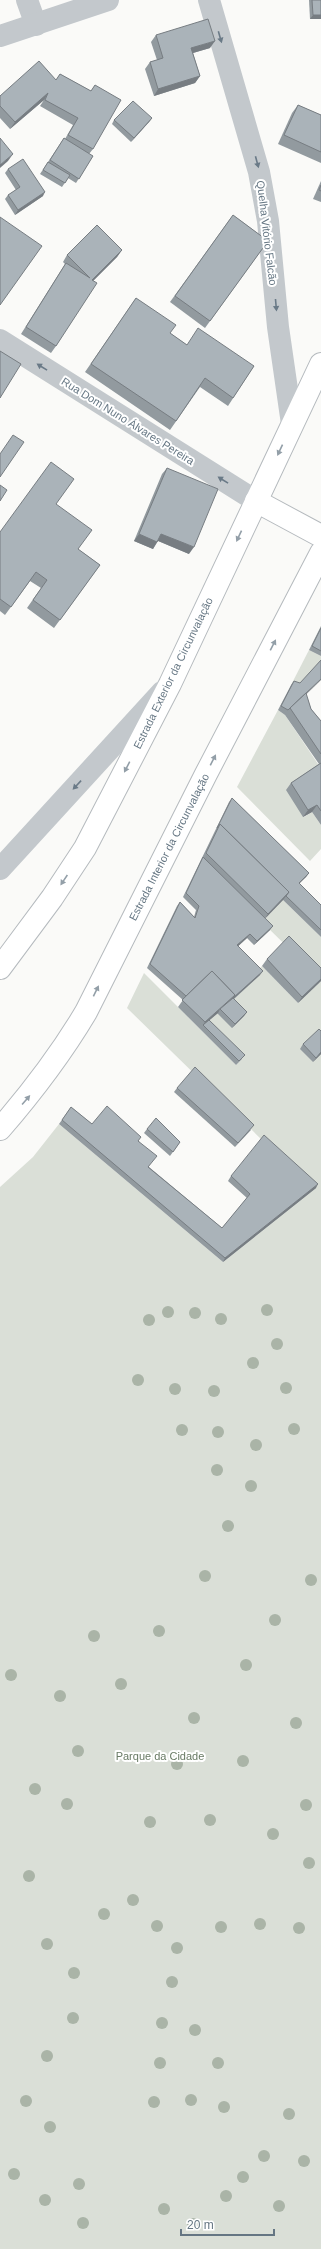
<svg xmlns="http://www.w3.org/2000/svg" width="321" height="2249" viewBox="0 0 321 2249" font-family="Helvetica,sans-serif">
<rect width="100%" height="100%" fill="#fafaf8"/>
<g fill="#dadfd7">
<polygon points="309,650 321,656 321,661 297,687 291,685"/>
<polygon points="278,710 285,715 320,767 304,817 312,812 321,825 321,849 310,861 237,787"/>
<polygon points="283,900 321,937 321,980 262,922"/>
<polygon points="262,966 298,1003 321,981 321,2249 0,2249 0,1187 33,1157 59,1124 223,1262 315,1188 261,1139 127,1008 144,973 236,1065 242,1059 206,1024 217,1013 232,1027 230,1002 260,975 256,972"/>
</g>
<g fill="none" stroke-linecap="round" stroke-linejoin="round">
<g stroke="#b5babe" stroke-width="24">
<g id="major">
<polyline points="256,501 321,536"/>
<polyline points="0,968 52,898 85,848 170,684 321,364"/>
<path d="M0 1129C32 1092 61 1054 86 1012L206 774 321 553"/>
</g>
</g>
<g stroke="#c3c8cc" stroke-width="22">
<polyline points="27,0 36,25"/>
<polyline points="209,0 259,172 268,221 278,327 292,424"/>
<polyline points="0,36 108,0"/>
<polyline points="0,340 256,501"/>
<polyline points="0,869 162,692"/>
</g>
<use href="#major" stroke="#fff" stroke-width="22"/>
</g>
<g fill="#aab4a7">
<circle cx="267" cy="1310" r="6"/>
<circle cx="168" cy="1312" r="6"/>
<circle cx="195" cy="1313" r="6"/>
<circle cx="221" cy="1319" r="6"/>
<circle cx="149" cy="1320" r="6"/>
<circle cx="277" cy="1344" r="6"/>
<circle cx="253" cy="1363" r="6"/>
<circle cx="138" cy="1380" r="6"/>
<circle cx="286" cy="1388" r="6"/>
<circle cx="175" cy="1389" r="6"/>
<circle cx="214" cy="1391" r="6"/>
<circle cx="294" cy="1429" r="6"/>
<circle cx="182" cy="1430" r="6"/>
<circle cx="218" cy="1432" r="6"/>
<circle cx="256" cy="1445" r="6"/>
<circle cx="217" cy="1470" r="6"/>
<circle cx="251" cy="1486" r="6"/>
<circle cx="228" cy="1526" r="6"/>
<circle cx="205" cy="1576" r="6"/>
<circle cx="311" cy="1580" r="6"/>
<circle cx="275" cy="1620" r="6"/>
<circle cx="159" cy="1631" r="6"/>
<circle cx="94" cy="1636" r="6"/>
<circle cx="246" cy="1665" r="6"/>
<circle cx="11" cy="1675" r="6"/>
<circle cx="121" cy="1684" r="6"/>
<circle cx="60" cy="1696" r="6"/>
<circle cx="194" cy="1718" r="6"/>
<circle cx="296" cy="1723" r="6"/>
<circle cx="78" cy="1751" r="6"/>
<circle cx="243" cy="1761" r="6"/>
<circle cx="177" cy="1764" r="6"/>
<circle cx="35" cy="1789" r="6"/>
<circle cx="67" cy="1804" r="6"/>
<circle cx="306" cy="1805" r="6"/>
<circle cx="210" cy="1820" r="6"/>
<circle cx="150" cy="1822" r="6"/>
<circle cx="273" cy="1834" r="6"/>
<circle cx="309" cy="1863" r="6"/>
<circle cx="29" cy="1876" r="6"/>
<circle cx="133" cy="1900" r="6"/>
<circle cx="104" cy="1914" r="6"/>
<circle cx="260" cy="1924" r="6"/>
<circle cx="157" cy="1926" r="6"/>
<circle cx="221" cy="1927" r="6"/>
<circle cx="299" cy="1928" r="6"/>
<circle cx="47" cy="1944" r="6"/>
<circle cx="177" cy="1948" r="6"/>
<circle cx="74" cy="1973" r="6"/>
<circle cx="172" cy="1982" r="6"/>
<circle cx="73" cy="2018" r="6"/>
<circle cx="162" cy="2023" r="6"/>
<circle cx="195" cy="2030" r="6"/>
<circle cx="47" cy="2056" r="6"/>
<circle cx="160" cy="2063" r="6"/>
<circle cx="218" cy="2063" r="6"/>
<circle cx="191" cy="2100" r="6"/>
<circle cx="26" cy="2101" r="6"/>
<circle cx="154" cy="2102" r="6"/>
<circle cx="224" cy="2107" r="6"/>
<circle cx="289" cy="2114" r="6"/>
<circle cx="50" cy="2127" r="6"/>
<circle cx="264" cy="2156" r="6"/>
<circle cx="304" cy="2161" r="6"/>
<circle cx="14" cy="2174" r="6"/>
<circle cx="243" cy="2177" r="6"/>
<circle cx="79" cy="2184" r="6"/>
<circle cx="226" cy="2196" r="6"/>
<circle cx="45" cy="2200" r="6"/>
<circle cx="279" cy="2206" r="6"/>
<circle cx="164" cy="2209" r="6"/>
<circle cx="83" cy="2223" r="6"/>
<circle cx="193" cy="2224" r="6"/>
</g>
<g fill="#929a9f">
<polygon points="309,0 321,0 321,19 310,19"/>
<polygon points="156,35 210,48 193,53 200,76 195,83 154,96 145,69 150,62 157,60 151,42"/>
<polygon points="60,74 91,91 95,85 93,149 89,154 93,156 76,183 68,178 62,187 40,174 64,138 65,139 73,125 40,106 44,100 10,129 0,118 0,96 56,80"/>
<polygon points="298,105 321,115 321,163 278,144 292,113"/>
<polygon points="152,118 149,122 131,142 112,124 114,120"/>
<polygon points="8,169 43,196 15,215 5,199 8,195 16,190 5,173"/>
<polygon points="321,181 321,202 313,199"/>
<polygon points="233,215 268,241 205,328 170,302"/>
<polygon points="122,250 117,257 93,281 56,346 51,353 21,334 65,264 63,262 67,255"/>
<polygon points="136,298 170,333 187,345 254,366 228,406 200,387 170,430 85,372"/>
<polygon points="167,468 189,554 158,541 153,549 134,541 162,474"/>
<polygon points="56,504 78,549 100,565 54,628 27,608 41,588 30,581 5,615 0,611 0,532"/>
<polygon points="321,626 321,656 309,650"/>
<polygon points="294,681 306,694 311,709 321,721 321,825 312,812 303,817 286,790 291,783 319,764 285,715 278,710 291,685"/>
<polygon points="232,798 309,873 306,877 299,883 321,905 321,937 283,900 265,918 270,930 254,945 247,938 238,946 260,975 234,999 247,1012 244,1016 232,1028 217,1013 218,1013 209,1020 242,1059 236,1065 178,1007 183,1000 147,968 177,906 180,902 194,917 196,910 183,897 229,802"/>
<polygon points="267,959 321,968 321,981 298,1003 262,966"/>
<polygon points="321,1031 321,1054 313,1062 300,1049 303,1044"/>
<polygon points="177,1088 251,1130 235,1147 174,1092"/>
<polygon points="71,1107 92,1124 139,1141 149,1167 222,1228 247,1198 228,1181 231,1176 316,1188 223,1262 59,1124"/>
<polygon points="147,1129 180,1142 170,1156 144,1133"/>
</g>
<g fill="#777d82">
<polygon points="313,15 321,15 321,19 310,19"/>
<polygon points="215,41 210,48 186,55 191,48"/>
<polygon points="200,76 195,83 154,96 158,89"/>
<polygon points="48,93 44,100 10,129 15,122"/>
<polygon points="152,118 149,122 131,142 134,138"/>
<polygon points="13,154 8,161 0,168 0,165"/>
<polygon points="45,192 43,196 15,215 18,210"/>
<polygon points="122,250 117,257 87,287 92,280"/>
<polygon points="139,534 157,542 153,549 134,541"/>
<polygon points="161,534 194,547 189,554 156,540"/>
<polygon points="321,679 321,680 291,709 291,708"/>
<polygon points="317,805 312,812 303,817 308,810"/>
<polygon points="309,873 306,877 296,887 299,883"/>
<polygon points="289,892 283,900 262,922 268,914"/>
<polygon points="273,926 270,930 254,945 257,941"/>
<polygon points="250,934 247,938 234,950 237,945"/>
<polygon points="263,971 260,975 230,1002 220,1009 218,1013 204,1025 203,1025 205,1022"/>
<polygon points="321,979 321,981 298,1003 302,997"/>
<polygon points="247,1012 244,1016 232,1028 235,1024"/>
<polygon points="321,1052 321,1054 313,1062 316,1058"/>
<polygon points="318,1184 316,1188 223,1262 225,1258"/>
</g>
<g fill="#aab3b9" stroke="#777d82">
<polygon points="312,0 321,0 321,15 313,15"/>
<polygon points="208,19 215,41 191,48 200,76 158,89 150,62 163,58 156,35"/>
<polygon points="39,61 56,80 60,74 91,91 95,85 121,100 93,149 68,135 78,118 45,100 48,93 15,122 0,106 0,96"/>
<polygon points="133,101 152,118 134,138 114,120"/>
<polygon points="298,105 321,115 321,152 284,135"/>
<polygon points="0,138 13,154 0,165"/>
<polygon points="64,138 93,156 79,179 50,160"/>
<polygon points="23,159 45,192 18,210 8,195 20,187 8,169"/>
<polygon points="48,162 70,175 65,183 43,170"/>
<polygon points="321,185 321,191 319,190"/>
<polygon points="233,215 268,241 210,321 175,296"/>
<polygon points="0,217 42,246 0,305"/>
<polygon points="97,225 122,250 92,280 97,283 56,346 26,327 66,263 90,278 67,255"/>
<polygon points="136,298 176,325 170,333 187,345 198,328 254,366 233,398 205,378 176,421 91,364"/>
<polygon points="0,351 21,364 0,398"/>
<polygon points="13,435 24,442 0,477 0,454"/>
<polygon points="51,462 74,479 56,504 92,530 78,549 100,565 60,620 33,600 47,580 36,572 11,607 0,599 0,532"/>
<polygon points="167,468 218,489 194,547 161,534 157,542 139,534"/>
<polygon points="0,485 7,490 0,501"/>
<polygon points="321,628 321,651 312,646"/>
<polygon points="321,660 321,679 306,693 290,708 288,710 281,706 294,681 300,683"/>
<polygon points="306,693 311,709 321,721 321,754 290,708"/>
<polygon points="321,763 321,811 317,805 308,810 291,783"/>
<polygon points="232,798 309,873 299,883 321,905 321,930 286,896 289,892 220,824 217,828"/>
<polygon points="220,824 289,892 268,914 206,853"/>
<polygon points="203,857 273,926 257,941 250,934 237,945 263,971 233,998 235,995 212,971 186,996 150,964 180,902 195,918 199,906 186,893"/>
<polygon points="289,936 321,968 321,979 302,997 267,959"/>
<polygon points="212,971 235,995 205,1022 182,1000"/>
<polygon points="233,998 247,1012 235,1024 220,1009"/>
<polygon points="209,1020 245,1055 239,1061 203,1025"/>
<polygon points="319,1029 321,1031 321,1052 316,1058 303,1044"/>
<polygon points="195,1067 254,1125 238,1143 177,1088"/>
<polygon points="107,1106 141,1137 138,1141 157,1156 148,1167 222,1228 250,1194 231,1176 264,1135 318,1184 225,1258 62,1120 71,1107 92,1124"/>
<polygon points="156,1118 180,1142 173,1152 147,1129"/>
</g>
<defs><path id="oneway-solid" d="M-6-.8H1V-3.2L6.5 0L1 3.2V.8H-6Z"/></defs>
<g fill="#6a7a87">
<use href="#oneway-solid" transform="translate(220 37) rotate(74)"/>
<use href="#oneway-solid" transform="translate(257 162) rotate(75)"/>
<use href="#oneway-solid" transform="translate(276 305) rotate(85)"/>
<use href="#oneway-solid" transform="translate(42 367) rotate(-148)"/>
<use href="#oneway-solid" transform="translate(223 480) rotate(-148)"/>
<use href="#oneway-solid" transform="translate(77 785) rotate(133)"/>
</g>
<g fill="#939fa8">
<use href="#oneway-solid" transform="translate(280 450) rotate(115)"/>
<use href="#oneway-solid" transform="translate(239 536) rotate(115)"/>
<use href="#oneway-solid" transform="translate(273 645) rotate(-63)"/>
<use href="#oneway-solid" transform="translate(213 760) rotate(-63)"/>
<use href="#oneway-solid" transform="translate(127 767) rotate(117)"/>
<use href="#oneway-solid" transform="translate(64 880) rotate(124)"/>
<use href="#oneway-solid" transform="translate(96 991) rotate(-64)"/>
<use href="#oneway-solid" transform="translate(26 1100) rotate(-49)"/>
</g>
<g text-anchor="middle" stroke-width="4" stroke-linejoin="round" paint-order="stroke">
<g font-size="11" fill="#657683" stroke="#fff">
<text transform="translate(267 233) rotate(83)" y="4">Quelha Vitório Falcão</text>
<text transform="translate(128 421) rotate(32)" y="4">Rua Dom Nuno Álvares Pereira</text>
<text transform="translate(173 673) rotate(-64)" y="4">Estrada Exterior da Circunvalação</text>
<text transform="translate(169 847) rotate(-63)" y="4">Estrada Interior da Circunvalação</text>
</g>
<g font-size="11" fill="#687a64" stroke="#fff">
<text x="160" y="1760">Parque da Cidade</text>
</g>
</g>
<path d="M181 2229v6h93v-6" fill="none" stroke="#657683" stroke-width="2"/>
<text x="187" y="2229" font-size="12" fill="#657683" stroke="#ffffff" stroke-width="3" paint-order="stroke">20 m</text>
</svg>
